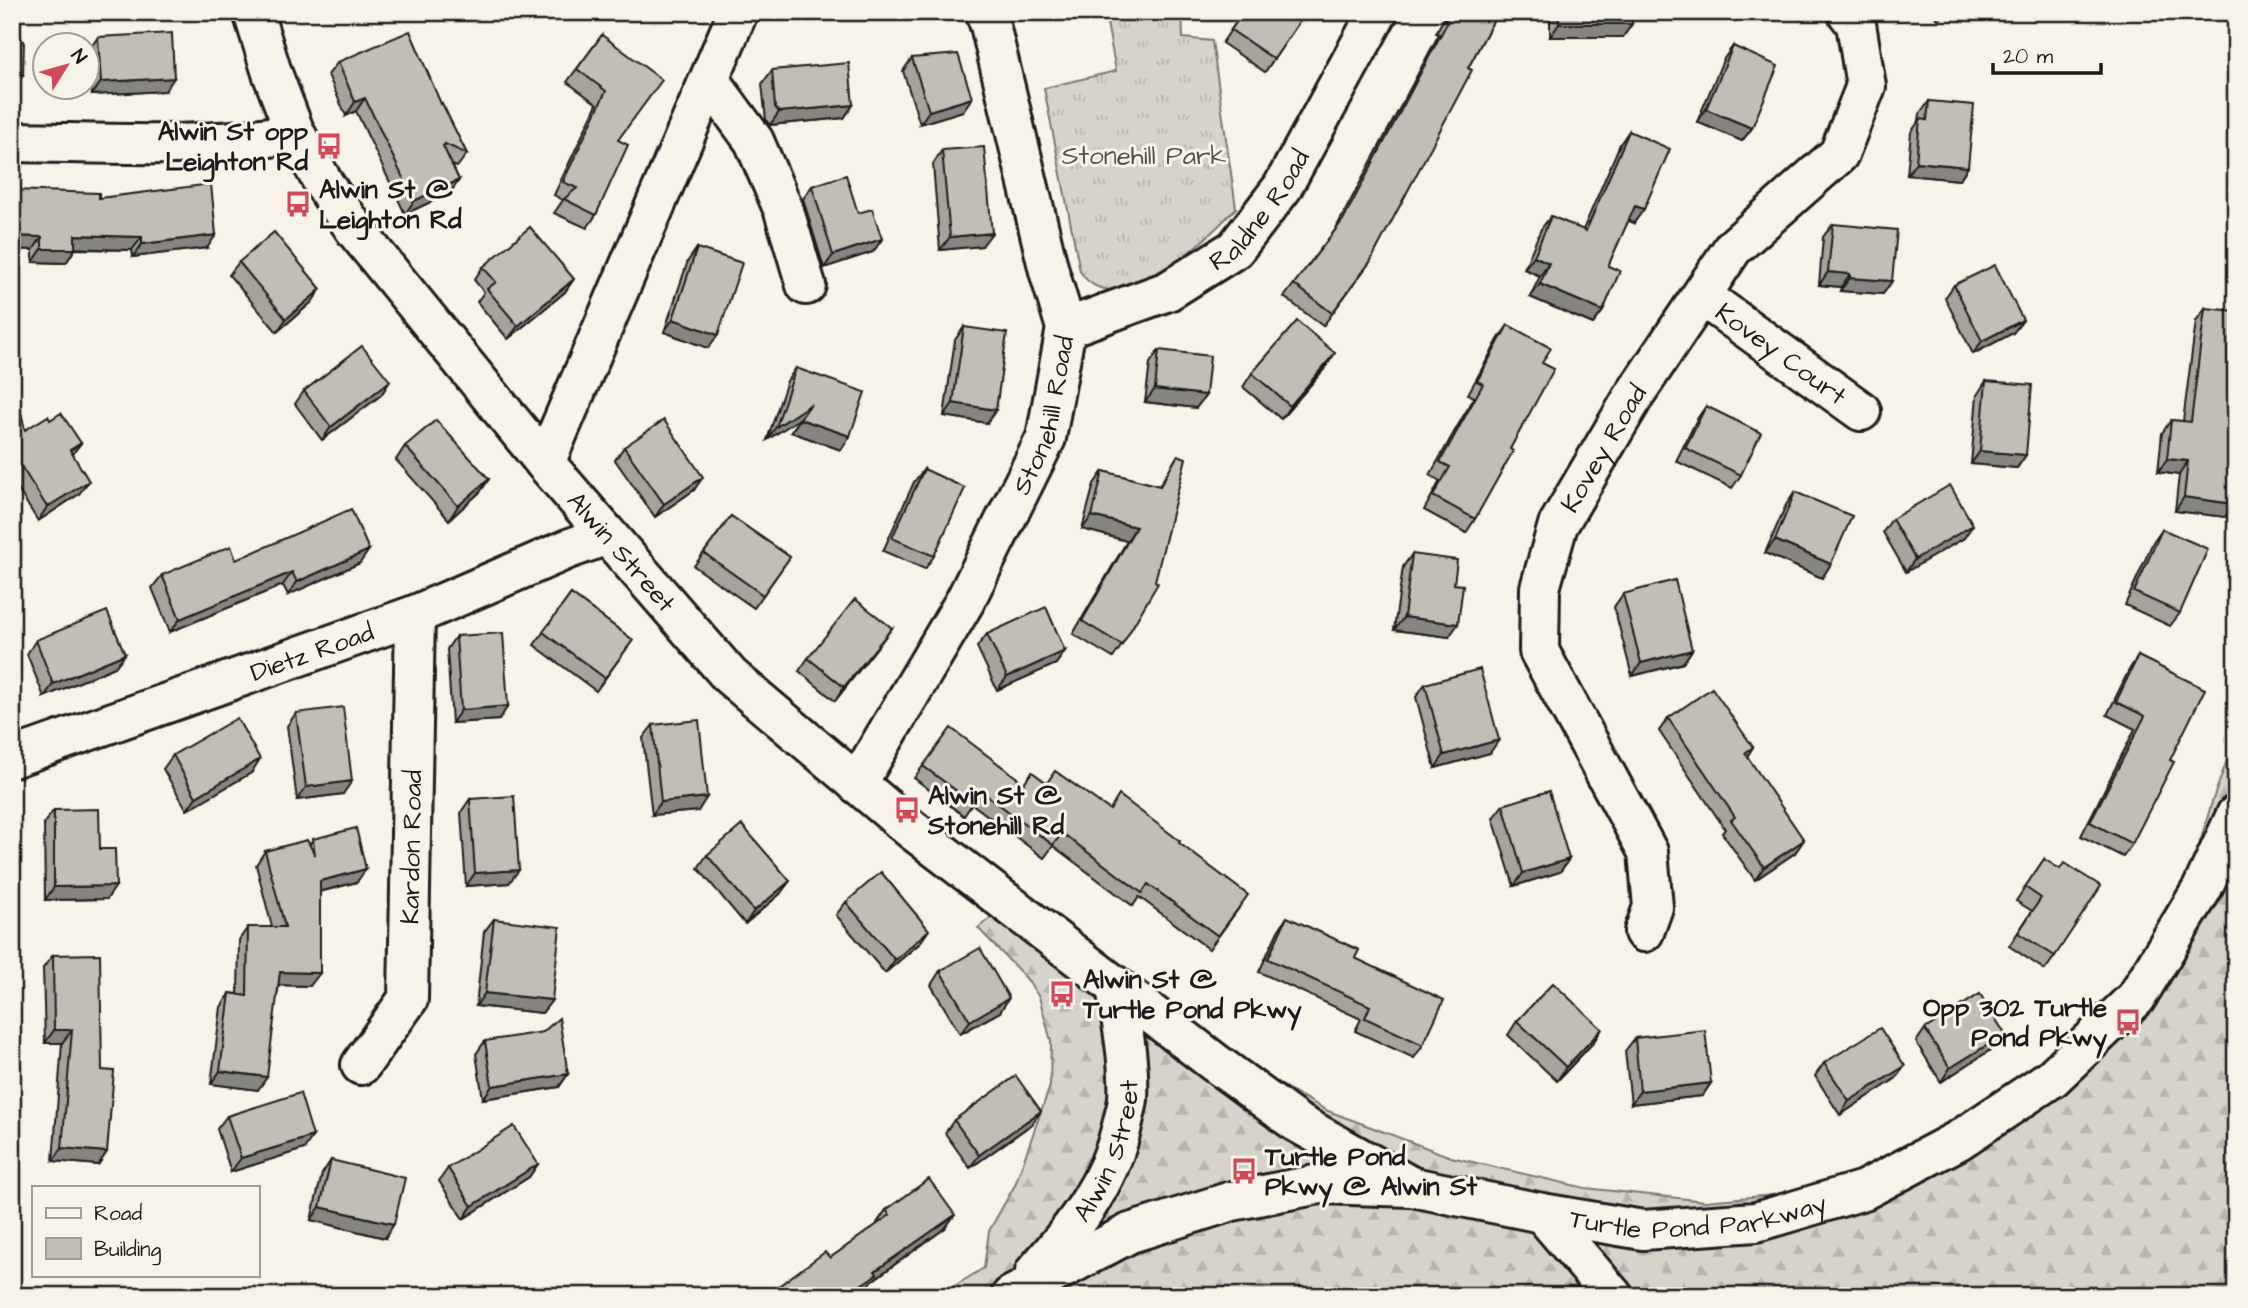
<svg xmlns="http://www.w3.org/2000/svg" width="2248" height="1308" viewBox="0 0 2248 1308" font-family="'Architects Daughter',sans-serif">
<defs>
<pattern id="grass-tufts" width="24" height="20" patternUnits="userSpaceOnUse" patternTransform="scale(1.75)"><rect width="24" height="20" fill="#d7d3cb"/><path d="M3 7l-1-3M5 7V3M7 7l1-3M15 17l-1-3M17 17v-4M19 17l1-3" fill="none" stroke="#b8b5ae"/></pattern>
<pattern id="forest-firs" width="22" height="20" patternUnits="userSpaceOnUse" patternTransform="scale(1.75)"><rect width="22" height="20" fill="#d7d3cb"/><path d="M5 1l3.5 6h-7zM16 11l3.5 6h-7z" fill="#b8b5ae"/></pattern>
</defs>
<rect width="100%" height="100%" fill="#f7f3e8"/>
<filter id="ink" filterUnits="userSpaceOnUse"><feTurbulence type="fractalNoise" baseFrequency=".0143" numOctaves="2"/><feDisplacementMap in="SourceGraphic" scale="14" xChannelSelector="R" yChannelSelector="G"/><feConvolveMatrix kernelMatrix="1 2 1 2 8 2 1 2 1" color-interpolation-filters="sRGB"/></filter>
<g filter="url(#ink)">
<path fill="url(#grass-tufts)" stroke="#7a7874" stroke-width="2" d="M1105 12H1182L1183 38 1212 41 1236 208C1209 237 1115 329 1080 271L1044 88 1116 71Z"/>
<polygon fill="url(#forest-firs)" stroke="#7a7874" stroke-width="2" points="2236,735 2236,1296 938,1296 984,1268 989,1231 1015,1185 1050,1086 1051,1041 1039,997 1026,978 978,928 1020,893 1222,1052 1328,1111 1451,1157 1585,1188 1705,1201 1809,1192 1995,1129 2175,926 2212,802"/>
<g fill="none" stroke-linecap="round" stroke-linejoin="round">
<g stroke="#1c1c1c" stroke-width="44">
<g id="street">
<polyline points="710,81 754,141 784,211 806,285"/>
<path d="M12 142C107 143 202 150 295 133"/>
<path id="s1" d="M1702 296 1861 411"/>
<path id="s2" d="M1066 328 1168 291 1235 249 1282 188 1378 12"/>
<polyline points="545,463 738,12"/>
<path id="s3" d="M12 758 415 615 568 549 607 535"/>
<path id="s4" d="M857 784 965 601 1046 438 1066 328 1049 271 990 25 985 12"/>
<path id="s5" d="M1644 932 1653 907 1648 852 1539 651 1540 588 1558 525 1635 394 1733 248 1839 154 1866 86 1856 24 1847 12"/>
<path id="s6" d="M361 1065 408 999 415 615"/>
</g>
</g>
<g stroke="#1c1c1c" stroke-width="44">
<g id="secondary">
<path id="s7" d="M253 12 272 73 295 133 324 184 356 231 545 463 730 676 911 829 1214 1062 1296 1122 1412 1187"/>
<polyline points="1542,1213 1613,1296"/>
<path id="s8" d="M1035 1272C1074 1228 1109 1184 1122 1126 1124 1117 1127 1108 1128 1099 1130 1062 1122 1024 1116 987"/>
<path id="s9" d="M1011 1296 1130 1233 1232 1201 1320 1184 1412 1187 1542 1213 1643 1230 1756 1222 1864 1190 1959 1140 2052 1078 2136 998 2202 889 2236 815"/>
</g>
</g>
<use href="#street" stroke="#f7f3e8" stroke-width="38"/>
<use href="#secondary" stroke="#f7f3e8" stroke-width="38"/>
</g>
<g fill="#a5a39c" stroke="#1c1c1c" stroke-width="2">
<polygon points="816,12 838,12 832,20"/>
<polygon points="1243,12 1306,12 1265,72 1222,43"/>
<polygon points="1447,12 1498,12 1468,68 1370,262 1323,326 1284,297 1335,230 1439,34 1436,33"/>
<polygon points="1550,12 1632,12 1632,24 1623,37 1550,37"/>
<polygon points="1931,12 1945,12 1939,20"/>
<polygon points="602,35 619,141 596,215 587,228 554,213 563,200 554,195 597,104 567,82"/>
<polygon points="98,37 165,91 92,95 89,50"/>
<polygon points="1733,46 1752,128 1742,141 1697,122 1723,60"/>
<polygon points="912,58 963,111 920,124 903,71"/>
<polygon points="338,62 441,104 467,154 457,167 452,165 459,180 450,193 405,214 356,111 346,116 328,75"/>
<polygon points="772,70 853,105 844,118 770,125 766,120 762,84"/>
<polygon points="1929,101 1968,167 1959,180 1907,175 1911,132 1919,121 1920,114"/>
<polygon points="1629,131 1634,223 1628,220 1608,266 1603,311 1593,324 1530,297 1540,276 1524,269 1541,229 1551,216 1583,230 1620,144"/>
<polygon points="942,150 982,246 940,250 933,164"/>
<polygon points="812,186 858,213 882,239 873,252 824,268 803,199"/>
<polygon points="12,190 99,198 207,248 133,257 132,250 75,249 66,263 33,262 33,250 12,249"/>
<polygon points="1833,224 1892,281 1883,294 1840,291 1841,287 1819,285 1823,237"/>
<polygon points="697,248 718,335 708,348 664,332 688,261"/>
<polygon points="239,262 312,302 277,332 229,275"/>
<polygon points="483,267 565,292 508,339 477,302 484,292 474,280"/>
<polygon points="1954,285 2023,320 2013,333 1973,354 1945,298"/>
<polygon points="2205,308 2234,504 2225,517 2175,511 2179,475 2158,472 2162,433 2171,420 2183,421 2196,321"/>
<polygon points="1508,325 1542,363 1510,449 1475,519 1466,533 1424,510 1440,481 1430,475 1474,397 1468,394 1499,338"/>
<polygon points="964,327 987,423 944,416 955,340"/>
<polygon points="1159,350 1206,395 1196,408 1145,402 1150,363"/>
<polygon points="1326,367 1281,419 1243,387 1252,373"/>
<polygon points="796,368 850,436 841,450 791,432 801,417 767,440 787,381"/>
<polygon points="12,375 25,430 81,443 72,454 79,494 38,521 12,480"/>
<polygon points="390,381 381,395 322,440 295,404 304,391"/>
<polygon points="1986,381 2026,455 2017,468 1971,464 1977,395"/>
<polygon points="1706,406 1741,475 1732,488 1676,461 1697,419"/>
<polygon points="405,446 489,479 480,492 449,520 396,460"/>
<polygon points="624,447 694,490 655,517 615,460"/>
<polygon points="1178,455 1122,645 1113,658 1073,634 1127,541 1082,529 1094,484 1103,471 1159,486"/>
<polygon points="924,469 934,556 925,569 883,551 914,482"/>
<polygon points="1795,492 1831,564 1822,578 1765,553 1786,505"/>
<polygon points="731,516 790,557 754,608 694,566"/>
<polygon points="1892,519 1964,538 1906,572 1883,532"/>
<polygon points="2162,529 2180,613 2170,626 2125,605 2153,542"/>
<polygon points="1412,554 1449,637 1394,630 1403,567"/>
<polygon points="360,563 288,595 283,585 170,632 152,588 162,575"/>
<polygon points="571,594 633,640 596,691 534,645"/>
<polygon points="1623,594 1692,650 1683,663 1632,676 1614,607"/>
<polygon points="892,628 835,701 799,671 808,658"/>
<polygon points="987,634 1065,651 1056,664 997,690 977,647"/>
<polygon points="456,636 499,720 452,723 447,649"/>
<polygon points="36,640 125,654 115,667 44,697 27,654"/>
<polygon points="2138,656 2170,760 2132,844 2123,857 2081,836 2135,729 2107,715 2129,670"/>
<polygon points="1425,684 1490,753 1435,768 1416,697"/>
<polygon points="296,713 343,794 297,800 287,726"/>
<polygon points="1668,718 1753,747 1747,757 1795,853 1755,880 1722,833 1725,829 1659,731"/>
<polygon points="653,725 698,811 652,815 643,738"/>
<polygon points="173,755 251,773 187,810 163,769"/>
<polygon points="923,766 1024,783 1047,783 1109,810 1179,843 1239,908 1209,949 1139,897 1133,906 1053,846 1044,858 972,804 964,816 914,778"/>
<polygon points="470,799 509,883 466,886 461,812"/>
<polygon points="1503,805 1569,859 1560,872 1514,886 1493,818"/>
<polygon points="54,810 100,849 107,899 45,900 44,823"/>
<polygon points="313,839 357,882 320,892 310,986 279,985 258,1090 211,1084 221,1007 230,993 238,994 239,940 248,927 272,927 256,865 265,851 309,845"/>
<polygon points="707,855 780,894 745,924 698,868"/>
<polygon points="2044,859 2055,956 2045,970 2009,946 2032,911 2016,901"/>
<polygon points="846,902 920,943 885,973 836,915"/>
<polygon points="1287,917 1355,958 1423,1045 1414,1058 1355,1031 1361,1019 1259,972 1278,931"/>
<polygon points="494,919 552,1000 542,1013 476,1006 484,932"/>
<polygon points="53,955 102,1070 107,1152 98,1165 53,1161 62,1043 45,1043 43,968"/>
<polygon points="940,971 1000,1012 960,1034 931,985"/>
<polygon points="1517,1021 1593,1043 1557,1081 1508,1035"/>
<polygon points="1925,1029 1995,1047 1941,1082 1916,1042"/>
<polygon points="1635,1038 1711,1083 1702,1096 1631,1104 1625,1051"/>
<polygon points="485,1041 568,1074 559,1087 483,1099 476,1054"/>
<polygon points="1824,1063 1895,1079 1840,1115 1815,1076"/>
<polygon points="227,1116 304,1149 231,1172 217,1129"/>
<polygon points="954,1120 1032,1124 970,1168 945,1133"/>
<polygon points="331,1160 385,1238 311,1220 322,1174"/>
<polygon points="538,1164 529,1177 463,1219 439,1181 448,1168"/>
<polygon points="886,1210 945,1228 872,1281 867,1287 830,1258 878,1224 877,1223"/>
</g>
<g fill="#86857f" stroke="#1c1c1c" stroke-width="2">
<polygon points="1559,24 1632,24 1623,37 1550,37"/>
<polygon points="12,75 23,75 14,88 12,88"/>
<polygon points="174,78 165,91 92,95 101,82"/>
<polygon points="365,98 356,111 346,116 355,102"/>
<polygon points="972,98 963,111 920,124 929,111"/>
<polygon points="853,105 844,118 770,125 779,112"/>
<polygon points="1706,109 1752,128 1742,141 1697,122"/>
<polygon points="1916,162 1968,167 1959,180 1907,175"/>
<polygon points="459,180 450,193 405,214 414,201"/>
<polygon points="1635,206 1644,209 1634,223 1625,219"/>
<polygon points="992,233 982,246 940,250 950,237"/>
<polygon points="75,235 142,237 132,250 66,248"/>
<polygon points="216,235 207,248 133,257 142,244"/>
<polygon points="12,236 42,237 33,250 12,249"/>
<polygon points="882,239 873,252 824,268 833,255"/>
<polygon points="42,249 75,249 66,263 33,262"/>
<polygon points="1534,256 1549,263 1540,276 1524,269"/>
<polygon points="1828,272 1850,274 1841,287 1819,285"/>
<polygon points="1850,278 1892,281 1883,294 1840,291"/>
<polygon points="574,279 565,292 508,339 518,326"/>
<polygon points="1540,284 1603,311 1593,324 1530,297"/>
<polygon points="321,289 312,302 277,332 286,319"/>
<polygon points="673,319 718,335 708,348 664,332"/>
<polygon points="2023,320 2013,333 1973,354 1982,341"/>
<polygon points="1335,353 1326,367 1281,419 1290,406"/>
<polygon points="390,381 381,395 322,440 331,427"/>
<polygon points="1155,389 1206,395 1196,408 1145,402"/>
<polygon points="953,403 996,410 987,423 944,416"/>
<polygon points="811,404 802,417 767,440 776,427"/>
<polygon points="800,419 850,436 841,450 791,432"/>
<polygon points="81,443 71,456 70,450"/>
<polygon points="1980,451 2026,455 2017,468 1971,464"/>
<polygon points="2167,459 2188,461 2179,475 2158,472"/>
<polygon points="703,477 694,490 655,517 664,504"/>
<polygon points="489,479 480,492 449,520 458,506"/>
<polygon points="89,481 79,494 38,521 47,507"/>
<polygon points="2184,497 2234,504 2225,517 2175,511"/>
<polygon points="1092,516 1136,527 1127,541 1082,529"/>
<polygon points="1973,525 1964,538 1906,572 1915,559"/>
<polygon points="1775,540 1831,564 1822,578 1765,553"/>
<polygon points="369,550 360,563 288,595 297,582"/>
<polygon points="292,572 283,585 170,632 180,619"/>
<polygon points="1404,617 1458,624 1449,637 1394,630"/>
<polygon points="892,628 882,641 835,701 844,687"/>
<polygon points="1692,650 1683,663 1632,676 1641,663"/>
<polygon points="1065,651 1056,664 997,690 1007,677"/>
<polygon points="125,654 115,667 44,697 53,684"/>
<polygon points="508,706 499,720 452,723 461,710"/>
<polygon points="1499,740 1490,753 1435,768 1444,755"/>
<polygon points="260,759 251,773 187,810 196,797"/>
<polygon points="352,781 343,794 297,800 306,787"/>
<polygon points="707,797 698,811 652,815 661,802"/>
<polygon points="1804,840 1795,853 1755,880 1764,867"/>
<polygon points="1569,859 1560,872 1514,886 1523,873"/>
<polygon points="366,869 357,882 311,894 320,881"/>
<polygon points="519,870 509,883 466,886 475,873"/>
<polygon points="790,881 780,894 745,924 754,911"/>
<polygon points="116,886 107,899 45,900 54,887"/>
<polygon points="929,930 920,943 885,973 895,960"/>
<polygon points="280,972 320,973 310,986 271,985"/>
<polygon points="485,993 552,1000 542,1013 476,1006"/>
<polygon points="1009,998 1000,1012 960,1034 970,1021"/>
<polygon points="1602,1029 1593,1043 1557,1081 1566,1067"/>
<polygon points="54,1030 72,1030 62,1043 45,1043"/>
<polygon points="2005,1034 1995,1047 1941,1082 1950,1068"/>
<polygon points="1905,1066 1895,1079 1840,1115 1849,1101"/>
<polygon points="220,1071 267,1077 258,1090 211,1084"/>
<polygon points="568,1074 559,1087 483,1099 492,1086"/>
<polygon points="1711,1083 1702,1096 1631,1104 1640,1091"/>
<polygon points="1041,1111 1032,1124 970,1168 979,1155"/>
<polygon points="313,1136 304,1149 231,1172 241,1158"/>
<polygon points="62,1148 107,1152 98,1165 53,1161"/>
<polygon points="538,1164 529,1177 463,1219 472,1206"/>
<polygon points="12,1180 20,1180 12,1190"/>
<polygon points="320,1207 394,1224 385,1238 311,1220"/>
<polygon points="955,1215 945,1228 872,1281 867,1287 855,1296 845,1296 875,1271"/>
</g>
<g fill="#c0beb5" stroke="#1c1c1c" stroke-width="2">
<polygon points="1243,12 1306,12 1274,59 1231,30"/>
<polygon points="1449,12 1498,12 1468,68 1472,70 1370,262 1332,313 1294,284 1343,220 1448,21 1445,20"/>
<rect x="1559" y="12" width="73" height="12"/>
<polygon points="410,31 441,104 442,103 467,154 445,144 443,146 459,180 414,201 365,98 355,102 338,62"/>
<polygon points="172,33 174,78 101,82 98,37"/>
<polygon points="602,35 662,80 618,140 628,145 596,215 564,199 577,188 563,182 606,91 577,69"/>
<polygon points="12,41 24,41 23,75 12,75"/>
<polygon points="1733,46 1778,66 1752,128 1706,109"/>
<polygon points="958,54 972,98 929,111 912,58"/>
<polygon points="849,63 853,105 779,112 775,107 772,70"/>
<polygon points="1929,101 1974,105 1968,167 1916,162 1920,119 1927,120"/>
<polygon points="1629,131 1670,149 1644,209 1635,206 1608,266 1620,271 1603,311 1540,284 1549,263 1534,256 1551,216 1586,231"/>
<polygon points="984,147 992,233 950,237 942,150"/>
<polygon points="846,175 858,213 872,209 882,239 833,255 812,186"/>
<polygon points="211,184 216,235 142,244 142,237 75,235 75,249 42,249 42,237 12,236 12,190 99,193 99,198"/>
<polygon points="1833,224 1897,230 1892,281 1850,278 1850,274 1828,272"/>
<polygon points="530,227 574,279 518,326 487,289 496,282 483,267"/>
<polygon points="274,232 321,289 286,319 239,262"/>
<polygon points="697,248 742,263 718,335 673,319"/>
<polygon points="1995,265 2023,320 1982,341 1954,285"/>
<polygon points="2205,308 2236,311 2236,488 2234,504 2184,497 2188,461 2167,459 2171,420 2191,422"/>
<polygon points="1297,321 1335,353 1290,406 1252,373"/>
<polygon points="1508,325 1551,348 1542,363 1554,369 1510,449 1513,451 1475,519 1433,496 1450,467 1440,462 1483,384 1477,381"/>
<polygon points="964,327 1007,333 996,410 953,403"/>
<polygon points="362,346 390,381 331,427 304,391"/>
<polygon points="1159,350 1210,356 1206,395 1155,389"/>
<polygon points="796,368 865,392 850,436 800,419 811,404 776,427"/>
<polygon points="12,375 25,430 48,416 50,420 61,413 81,443 70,450 89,481 47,507 12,452"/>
<polygon points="1986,381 2032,385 2026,455 1980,451"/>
<polygon points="1706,406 1761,433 1741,475 1685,448"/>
<polygon points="436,420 489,479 458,506 405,446"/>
<polygon points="664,420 703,477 664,504 624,447"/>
<polygon points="1178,455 1186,458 1155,581 1158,583 1122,645 1082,621 1136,527 1092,516 1103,471 1160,486"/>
<polygon points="924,469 965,488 934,556 892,538"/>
<polygon points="1950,485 1973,525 1915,559 1892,519"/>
<polygon points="1795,492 1852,516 1831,564 1775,540"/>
<polygon points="351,509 369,550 297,582 292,572 180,619 162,575 231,546 236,560"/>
<polygon points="731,516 790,557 763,595 704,553"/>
<polygon points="2162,529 2208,549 2180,613 2134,592"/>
<polygon points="1412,554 1457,560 1454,584 1463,585 1458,624 1404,617"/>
<polygon points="1675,580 1692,650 1641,663 1623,594"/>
<polygon points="571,594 633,640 605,678 543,632"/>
<polygon points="855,599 892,628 844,687 808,658"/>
<polygon points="1046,607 1065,651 1007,677 987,634"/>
<polygon points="107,611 125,654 53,684 36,640"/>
<polygon points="503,633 508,706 461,710 456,636"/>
<polygon points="2138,656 2205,689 2170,760 2174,762 2132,844 2090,822 2145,716 2116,702"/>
<polygon points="1480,669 1499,740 1444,755 1425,684"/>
<polygon points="1712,688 1753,747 1745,753 1804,840 1764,867 1731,820 1735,817 1668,718"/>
<polygon points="343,707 352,781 306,787 296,713"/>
<polygon points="237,718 260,759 196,797 173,755"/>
<polygon points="699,720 707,797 661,802 653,725"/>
<polygon points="951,728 1024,783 1032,772 1047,783 1055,771 1110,810 1119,795 1180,841 1179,843 1248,895 1218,936 1148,884 1142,893 1062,833 1053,845 981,791 973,803 923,766"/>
<polygon points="1549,791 1569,859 1523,873 1503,805"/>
<polygon points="514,796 519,870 475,873 470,799"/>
<polygon points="99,809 100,849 115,849 116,886 54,887 54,810"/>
<polygon points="742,825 790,881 754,911 707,855"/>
<polygon points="356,828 366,869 320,881 320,973 280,972 267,1077 220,1071 230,993 247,996 248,927 285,927 265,851 307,840 315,855 313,839"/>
<polygon points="2044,859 2060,869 2064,863 2101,886 2055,956 2018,933 2041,898 2025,887"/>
<polygon points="881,872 929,930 895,960 846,902"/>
<polygon points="1287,917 1359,950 1355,958 1444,1000 1423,1045 1365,1018 1370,1006 1268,959"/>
<polygon points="494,919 560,927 552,1000 485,993"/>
<polygon points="980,948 1009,998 970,1021 940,971"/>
<polygon points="100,954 102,1070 114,1071 107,1152 62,1148 72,1030 54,1030 53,955"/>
<polygon points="1553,983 1602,1029 1566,1067 1517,1021"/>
<polygon points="1980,994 2005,1034 1950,1068 1925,1029"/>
<polygon points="559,1018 568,1074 492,1086 485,1041 543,1032"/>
<polygon points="1880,1028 1905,1066 1849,1101 1824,1063"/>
<polygon points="1705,1030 1711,1083 1640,1091 1635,1038"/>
<polygon points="1016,1076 1041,1111 979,1155 954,1120"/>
<polygon points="300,1093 313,1136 241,1158 227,1116"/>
<polygon points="514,1126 538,1164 472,1206 448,1168"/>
<polygon points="12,1132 18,1132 20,1180 12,1180"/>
<polygon points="331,1160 405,1178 394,1224 320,1207"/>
<polygon points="929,1179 955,1215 875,1271 877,1274 845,1296 765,1296 825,1252 830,1258 890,1215 886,1210"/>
</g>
</g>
<defs>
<g id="bus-bare" transform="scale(2.1)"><path d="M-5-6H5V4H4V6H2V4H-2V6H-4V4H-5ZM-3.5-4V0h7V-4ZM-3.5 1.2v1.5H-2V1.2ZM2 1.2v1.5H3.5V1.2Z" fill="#d1495b" stroke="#f7f3e8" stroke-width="2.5" paint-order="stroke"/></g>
</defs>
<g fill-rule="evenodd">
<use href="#bus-bare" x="329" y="146"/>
<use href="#bus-bare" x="298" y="204"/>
<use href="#bus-bare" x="907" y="810"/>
<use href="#bus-bare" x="1062" y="994"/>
<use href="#bus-bare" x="2128" y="1022"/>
<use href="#bus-bare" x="1244" y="1171"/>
</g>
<g text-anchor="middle" stroke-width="6" stroke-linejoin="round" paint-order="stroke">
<g font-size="26" font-weight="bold" fill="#1c1c1c" stroke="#f7f3e8" text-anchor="start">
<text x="308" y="140" text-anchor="end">Alwin St opp<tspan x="308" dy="30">Leighton Rd</tspan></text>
<text x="319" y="198">Alwin St @<tspan x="319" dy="30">Leighton Rd</tspan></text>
<text x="928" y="804">Alwin St @<tspan x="928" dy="30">Stonehill Rd</tspan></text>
<text x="1083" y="988">Alwin St @<tspan x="1083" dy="30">Turtle Pond Pkwy</tspan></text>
<text x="2107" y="1016" text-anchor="end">Opp 302 Turtle<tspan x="2107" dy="30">Pond Pkwy</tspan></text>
<text x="1265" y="1165">Turtle Pond<tspan x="1265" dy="30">Pkwy @ Alwin St</tspan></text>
</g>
<g font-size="26" fill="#545351" stroke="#f7f3e8">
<text x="1144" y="164">Stonehill Park</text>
</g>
<g font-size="26" fill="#1c1c1c" stroke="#f7f3e8">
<text dy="9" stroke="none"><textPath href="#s2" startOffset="233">Raldne Road</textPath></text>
<text dy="9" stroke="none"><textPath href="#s1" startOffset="98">Kovey Court</textPath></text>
<text dy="9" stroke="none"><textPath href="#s4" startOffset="416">Stonehill Road</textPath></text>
<text dy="9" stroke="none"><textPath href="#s5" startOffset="528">Kovey Road</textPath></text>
<text dy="9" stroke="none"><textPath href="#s7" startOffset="660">Alwin Street</textPath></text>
<text dy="9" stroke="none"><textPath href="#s3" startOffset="318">Dietz Road</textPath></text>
<text dy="9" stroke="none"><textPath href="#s6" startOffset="233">Kardon Road</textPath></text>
<text dy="9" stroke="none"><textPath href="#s8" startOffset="144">Alwin Street</textPath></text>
<text dy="9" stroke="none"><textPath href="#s9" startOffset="714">Turtle Pond Parkway</textPath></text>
</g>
</g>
<rect width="2248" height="1308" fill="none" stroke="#f7f3e8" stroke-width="42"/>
<rect x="21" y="21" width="2206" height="1266" fill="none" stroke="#1c1c1c" stroke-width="2.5" filter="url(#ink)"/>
<rect x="32" y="1186" width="228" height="91" fill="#f7f3e8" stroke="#9f9d96" stroke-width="2"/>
<rect x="46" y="1208" width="35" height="10" fill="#f7f3e8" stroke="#9f9d96" stroke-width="2"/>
<text x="94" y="1220" font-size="21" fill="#1c1c1c">Road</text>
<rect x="46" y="1238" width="35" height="21" fill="#c0beb5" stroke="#9f9d96" stroke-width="2"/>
<text x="94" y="1256" font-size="21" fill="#1c1c1c">Building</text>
<g transform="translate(66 66) rotate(53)"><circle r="33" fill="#f7f3e8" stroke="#9f9d96" stroke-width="2"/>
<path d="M0-5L12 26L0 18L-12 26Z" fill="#d1495b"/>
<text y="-10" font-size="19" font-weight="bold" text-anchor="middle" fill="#1c1c1c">N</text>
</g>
<path d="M1993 63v10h108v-10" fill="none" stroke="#1c1c1c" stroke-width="3.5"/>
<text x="2003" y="63" font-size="21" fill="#1c1c1c" stroke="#f7f3e8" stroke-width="5" paint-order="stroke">20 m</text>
</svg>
